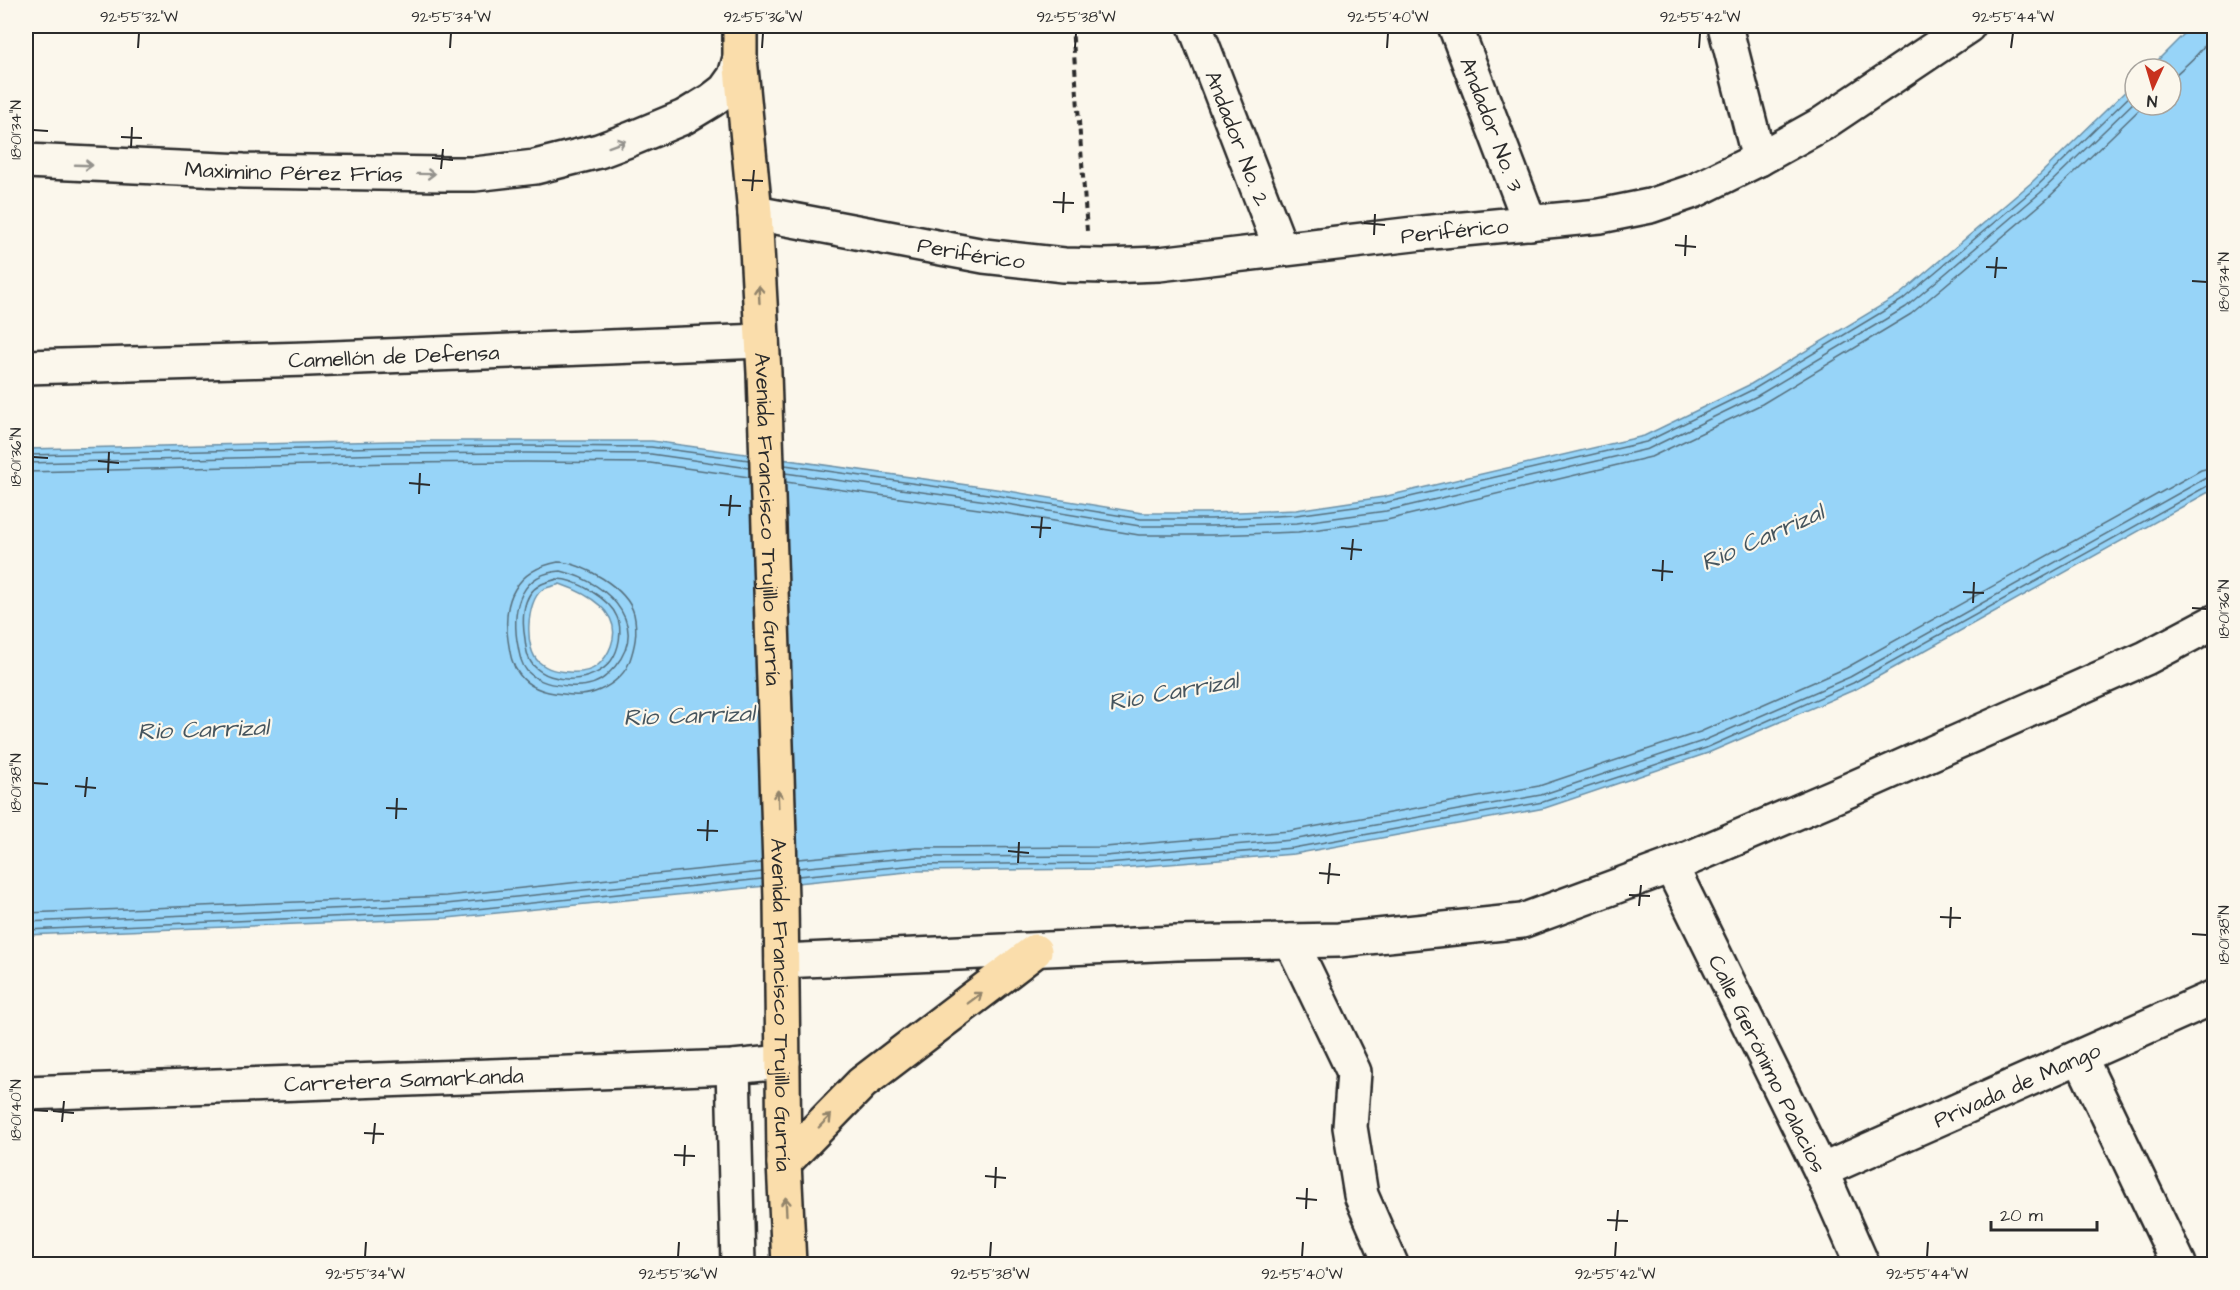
<svg xmlns="http://www.w3.org/2000/svg" width="2240" height="1290" viewBox="0 0 2240 1290" font-family="'Architects Daughter',sans-serif">
<rect width="100%" height="100%" fill="#fbf7ec"/>
<filter id="ink" filterUnits="userSpaceOnUse"><feTurbulence type="fractalNoise" baseFrequency=".0167" numOctaves="2"/><feDisplacementMap in="SourceGraphic" scale="12" xChannelSelector="R" yChannelSelector="G"/><feConvolveMatrix kernelMatrix="1 2 1 2 8 2 1 2 1" color-interpolation-filters="sRGB"/></filter>
<g filter="url(#ink)">
<path fill="#97d4f8" stroke="#6c90a6" stroke-width="1.5" fill-rule="evenodd" d="M2192 26H2214V489L1856 689 1708 753 1545 808 1294 854 1106 869 917 871 447 918 26 935V449L393 441H652L996 489 1142 513H1211L1296 510 1383 497 1644 436 1751 384 1899 295 2031 183 2135 82V105H2171V69H2149ZM560 584C586 593 624 612 611 646 608 654 605 659 598 665 590 672 579 673 568 672 557 671 548 670 539 662 524 650 526 601 542 590 547 587 555 586 560 584Z"/>
<g fill="none" stroke-linecap="round" stroke-linejoin="round">
<g stroke="#566f7d" stroke-width="1.5">
<path d="M2171 79C2185 65 2211 47 2212 26"/>
<polyline points="26,455 393,447 526,446 651,447 749,460"/>
<polyline points="26,463 393,454 526,453 651,454 749,468"/>
<polyline points="785,465 995,495 1141,519 1211,519 1296,515 1384,503 1646,442 1754,389 1902,300 2035,188 2135,91"/>
<polyline points="26,472 394,463 526,462 650,463 749,477"/>
<polyline points="785,473 994,502 1140,526 1211,526 1297,523 1386,511 1648,449 1757,396 1906,307 2040,193 2135,101"/>
<polyline points="786,482 993,511 1139,535 1211,535 1298,532 1387,520 1651,457 1762,404 1911,314 2046,200 2144,105"/>
<path d="M558 562C582 562 627 588 634 614 638 632 635 646 629 663 623 677 609 687 595 692 584 696 575 696 563 694 547 693 529 688 519 674 511 664 510 652 508 640 502 600 516 570 558 562Z"/>
<path d="M561 571C611 583 656 630 607 675 597 685 582 687 569 686 553 685 539 683 527 671 520 663 519 651 517 641 512 607 521 573 561 571Z"/>
<path d="M557 579C576 579 610 599 617 617 623 630 619 650 611 661 594 683 552 686 533 665 527 658 526 648 525 639 522 622 521 595 540 585 545 582 552 581 557 579Z"/>
<polyline points="798,859 916,848 1105,847 1290,831 1539,786 1700,732 1846,668 2201,470 2214,467"/>
<polyline points="798,868 917,857 1105,856 1292,840 1541,795 1703,741 1850,677 2206,478 2214,476"/>
<polyline points="798,876 917,865 1106,863 1293,848 1543,802 1706,748 1853,683 2209,485 2214,484"/>
<polyline points="26,913 446,896 762,863"/>
<polyline points="26,922 446,904 762,872"/>
<polyline points="26,930 447,912 762,879"/>
</g>
<g stroke="#2b2b2b" stroke-width="38">
<g id="street">
<path id="s1" d="M1195 26 1281 249"/>
<path id="s2" d="M1455 26 1530 223"/>
<polyline points="1725,26 1759,159"/>
<path id="s3" d="M26 161 244 171 443 174H475L535 167 599 151 631 139 684 117 712 100 725 90 735 76 740 58"/>
<path id="s4" d="M755 213 984 256 1064 265 1105 266 1159 264 1422 233 1600 216 1650 206 1694 191 1759 159 1822 124 1968 26"/>
<path id="s5" d="M26 367 308 359 762 341"/>
<path id="s6" d="M1671 866 1821 1171 1862 1264"/>
<polyline points="1291,941 1354,1072 1350,1127 1361,1195 1391,1264"/>
<polyline points="2080,1057 2179,1264"/>
<polyline points="733,1067 738,1264"/>
<path id="s7" d="M26 1093 733 1067 783 1062"/>
<path id="s8" d="M1821 1171 2214 997"/>
</g>
</g>
<g stroke="#2b2b2b" stroke-width="38">
<polyline id="secondary" points="782,961 1177,943 1339,940 1522,921 1671,866 1849,790 2146,658 2214,622"/>
</g>
<g stroke="#2b2b2b" stroke-width="38">
<g id="primary">
<path id="s9" d="M740 26V58L755 213 764 373 781 899 784 1163 789 1264"/>
<polyline points="784,1163 862,1083 1035,951"/>
</g>
</g>
<polyline stroke="#2b2b2b" stroke-width="4" stroke-dasharray="6 4.5" stroke-linecap="butt" points="1072,26 1087,231"/>
<use href="#street" stroke="#fbf7ec" stroke-width="33"/>
<use href="#secondary" stroke="#fbf7ec" stroke-width="33"/>
<use href="#primary" stroke="#faddab" stroke-width="33"/>
</g>
<defs><path id="oneway-shaft" d="M-6 0H5M1.5-3L5.5 0L1.5 3" fill="none" stroke-width="1.6" stroke-linecap="round" stroke-linejoin="round" transform="scale(1.5)"/></defs>
<g stroke="#93918c">
<use href="#oneway-shaft" transform="translate(617 144) rotate(-20)"/>
<use href="#oneway-shaft" transform="translate(84 165) rotate(2)"/>
<use href="#oneway-shaft" transform="translate(426 174) rotate(1)"/>
</g>
<g stroke="#92846b">
<use href="#oneway-shaft" transform="translate(759 294) rotate(-93)"/>
<use href="#oneway-shaft" transform="translate(778 799) rotate(-92)"/>
<use href="#oneway-shaft" transform="translate(975 998) rotate(-37)"/>
<use href="#oneway-shaft" transform="translate(825 1121) rotate(-46)"/>
<use href="#oneway-shaft" transform="translate(786 1206) rotate(-93)"/>
</g>
</g>
<path fill="none" stroke="#2b2b2b" stroke-width="2" d="M138 48 139 33M450 48 451 33M762 48 763 33M1075 48 1076 33M1387 48 1388 33M1699 48 1700 33M2011 48 2013 33M33 130 48 131M121 137 142 138M131 148 132 127M432 158 453 160M441 169 443 149M742 180 763 181M752 191 754 170M1053 202 1074 203M1063 213 1064 192M1364 223 1385 225M1374 235 1375 214M1675 245 1696 247M1685 256 1686 235M1986 267 2007 268M1995 278 1997 257M2192 281 2207 282M33 457 48 458M98 461 119 463M108 473 109 452M409 483 430 485M419 494 420 473M720 505 741 506M729 516 731 495M1031 527 1051 528M1040 538 1042 517M1341 548 1362 550M1351 560 1353 539M1652 570 1673 572M1662 581 1663 560M1963 592 1984 593M1973 603 1974 582M2192 608 2207 609M33 783 48 784M75 786 96 788M85 797 87 777M386 808 407 809M396 819 397 798M697 830 718 831M707 841 708 820M1008 851 1029 853M1018 863 1019 842M1319 873 1340 875M1328 884 1330 863M1629 895 1650 896M1639 906 1641 885M1940 917 1961 918M1950 928 1951 907M2192 934 2207 935M33 1110 48 1111M53 1111 74 1113M62 1122 64 1101M364 1133 384 1134M373 1144 375 1123M674 1155 695 1156M684 1166 685 1145M985 1176 1006 1178M995 1188 996 1167M1296 1198 1317 1200M1306 1209 1307 1188M1607 1220 1628 1221M1616 1231 1618 1210M365 1257 366 1242M678 1257 679 1242M990 1257 991 1242M1302 1257 1303 1242M1615 1257 1616 1242M1927 1257 1928 1242"/>
<g text-anchor="middle" stroke-width="4.5" stroke-linejoin="round" paint-order="stroke">
<g font-size="22" fill="#2b2b2b" stroke="#fbf7ec">
<text dy="8" stroke="none"><textPath href="#s2" startOffset="105">Andador No. 3</textPath></text>
<text dy="8" stroke="none"><textPath href="#s1" startOffset="120">Andador No. 2</textPath></text>
<text dy="8" stroke="none"><textPath href="#s3" startOffset="268">Maximino Pérez Frías</textPath></text>
<text dy="8" stroke="none"><textPath href="#s4" startOffset="706">Periférico</textPath></text>
<text dy="8" stroke="none"><textPath href="#s4" startOffset="220">Periférico</textPath></text>
<text dy="8" stroke="none"><textPath href="#s5" startOffset="368">Camellón de Defensa</textPath></text>
<text dy="8" stroke="none"><textPath href="#s9" startOffset="494">Avenida Francisco Trujillo Gurría</textPath></text>
<text dy="8" stroke="none"><textPath href="#s9" startOffset="980">Avenida Francisco Trujillo Gurría</textPath></text>
<text dy="8" stroke="none"><textPath href="#s6" startOffset="220">Calle Gerónimo Palacios</textPath></text>
<text dy="8" stroke="none"><textPath href="#s7" startOffset="378">Carretera Samarkanda</textPath></text>
<text dy="8" stroke="none"><textPath href="#s8" startOffset="214">Privada de Mango</textPath></text>
</g>
<g font-size="24" font-style="italic" fill="#46555e" stroke="#fbf7ec">
<text transform="translate(1762 537) rotate(-24)" y="8">Rio Carrizal</text>
<text transform="translate(1173 691) rotate(-10)" y="8">Rio Carrizal</text>
<text transform="translate(689 715) rotate(-2)" y="8">Rio Carrizal</text>
<text transform="translate(203 729) rotate(-2)" y="8">Rio Carrizal</text>
</g>
</g>
<rect width="2240" height="1290" fill="none" stroke="#fbf7ec" stroke-width="66"/>
<g transform="translate(2153 87) rotate(184)"><circle r="28" fill="#fbf7ec" stroke="#a8a59f" stroke-width="1.5"/>
<path d="M0-4.5L10 22L0 15L-10 22Z" fill="#c8321e"/>
<text y="-9" font-size="16" font-weight="bold" text-anchor="middle" fill="#2b2b2b">N</text>
</g>
<path d="M1991 1221v9h106v-9" fill="none" stroke="#2b2b2b" stroke-width="3"/>
<text x="2000" y="1221" font-size="18" fill="#2b2b2b" stroke="#fbf7ec" stroke-width="4.5" paint-order="stroke">20 m</text>
<rect x="33" y="33" width="2174" height="1224" fill="none" stroke="#2b2b2b" stroke-width="2"/>
<g font-size="15" text-anchor="middle" fill="#2b2b2b">
<text x="139" y="22">92°55'32"W</text>
<text x="451" y="22">92°55'34"W</text>
<text x="763" y="22">92°55'36"W</text>
<text x="1076" y="22">92°55'38"W</text>
<text x="1388" y="22">92°55'40"W</text>
<text x="1700" y="22">92°55'42"W</text>
<text x="2013" y="22">92°55'44"W</text>
<text transform="translate(16 130) rotate(-90)" y="5">18°01'34"N</text>
<text transform="translate(2224 282) rotate(-90)" y="5">18°01'34"N</text>
<text transform="translate(16 457) rotate(-90)" y="5">18°01'36"N</text>
<text transform="translate(2224 609) rotate(-90)" y="5">18°01'36"N</text>
<text transform="translate(16 783) rotate(-90)" y="5">18°01'38"N</text>
<text transform="translate(2224 935) rotate(-90)" y="5">18°01'38"N</text>
<text transform="translate(16 1110) rotate(-90)" y="5">18°01'40"N</text>
<text x="365" y="1279">92°55'34"W</text>
<text x="678" y="1279">92°55'36"W</text>
<text x="990" y="1279">92°55'38"W</text>
<text x="1302" y="1279">92°55'40"W</text>
<text x="1615" y="1279">92°55'42"W</text>
<text x="1927" y="1279">92°55'44"W</text>
</g>
</svg>
